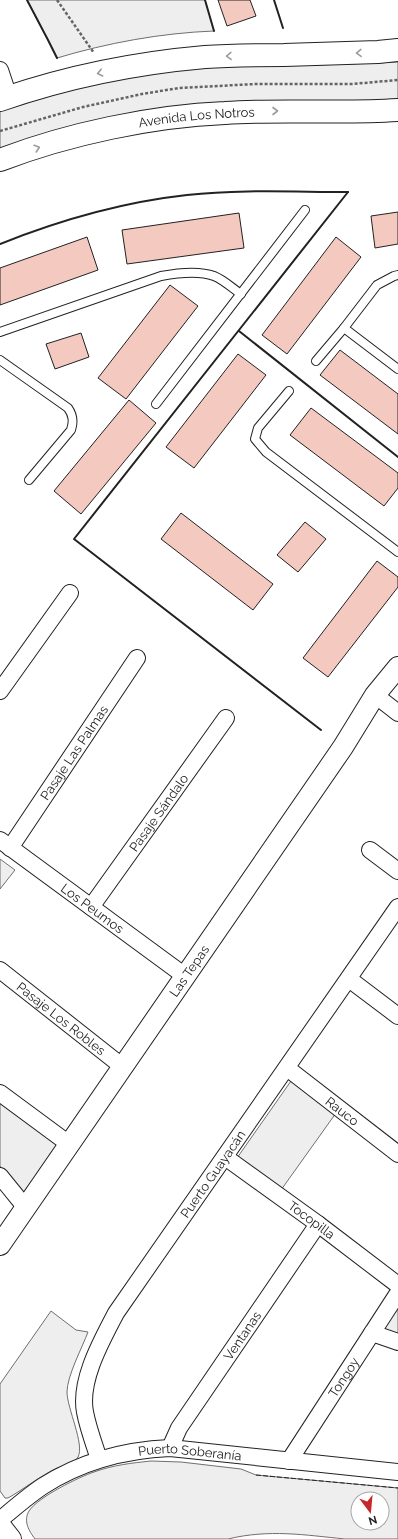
<svg xmlns="http://www.w3.org/2000/svg" width="398" height="1539" viewBox="0 0 398 1539" font-family="Raleway,sans-serif">
<rect width="100%" height="100%" fill="#fff"/>
<g fill="#eee" stroke="#6f6f6f" fill-rule="evenodd">
<path d="M27 0H205L214 31C161 33 107 43 57 58L48 40Z"/>
<path d="M398 62V102L342 105 0 152V111C62 92 127 72 192 68 219 65 247 66 274 66 315 65 357 64 398 62Z"/>
<polygon points="0,859 15,870 0,889"/>
<polygon points="291,1081 336,1113 281,1190 237,1158"/>
<polygon points="0,1101 56,1144 56,1148 28,1191 23,1192 18,1189 0,1166"/>
<polygon points="398,1306 398,1337 385,1330 385,1326"/>
<path d="M51 1311 76 1330 88 1332C82 1348 67 1376 67 1392 67 1408 85 1445 78 1457 75 1464 63 1466 57 1468 40 1476 24 1489 8 1498H5L0 1491V1384Z"/>
<path d="M151 1461 181 1462 241 1469 256 1475 398 1488V1539C381 1539 363 1539 345 1539 305 1535 269 1529 228 1539H35C29 1531 23 1521 29 1511 38 1497 79 1477 94 1472 113 1465 132 1463 151 1461ZM358 1499H382V1523H358Z"/>
</g>
<g fill="#f3c9c0" stroke="#222">
<polygon points="218,0 250,0 256,16 227,26"/>
<polygon points="398,212 398,244 375,248 371,216"/>
<polygon points="239,213 244,248 127,264 122,230"/>
<polygon points="87,237 98,270 0,305 0,268"/>
<polygon points="336,237 361,257 287,354 262,335"/>
<polygon points="170,285 198,306 126,399 98,378"/>
<polygon points="81,333 89,357 55,369 46,344"/>
<polygon points="340,350 398,394 398,434 320,375"/>
<polygon points="238,354 266,375 194,468 166,447"/>
<polygon points="129,400 156,423 81,514 54,491"/>
<polygon points="311,408 398,473 398,488 384,506 290,435"/>
<polygon points="181,513 273,584 253,610 161,539"/>
<polygon points="305,522 326,539 298,572 277,555"/>
<polygon points="377,561 398,577 398,587 328,677 303,658"/>
</g>
<g fill="none" stroke-linecap="round" stroke-linejoin="round">
<g stroke="#222" stroke-width="10">
<g id="service">
<polyline points="344,328 398,369"/>
<path d="M0 332 161 276C177 273 198 270 214 276 224 280 232 288 241 294"/>
<path d="M0 360 68 408C73 415 74 421 71 430L29 480"/>
<polyline points="316,361 344,328 377,285 394,276 398,275"/>
<polyline points="289,391 258,428 255,439 266,452 398,552"/>
<polyline points="156,404 305,210"/>
</g>
</g>
<g stroke="#222" stroke-width="18">
<g id="minor">
<polyline points="0,70 9,97"/>
<polyline points="0,691 70,593"/>
<polyline points="375,695 398,713"/>
<path id="s1" d="M0 840 185 976"/>
<path id="s2" d="M10 848 137 658"/>
<polyline points="370,850 398,871"/>
<path id="s3" d="M91 907 226 718"/>
<path id="s4" d="M0 970 123 1067"/>
<polyline points="349,979 398,1016"/>
<path id="s5" d="M287 1068 398 1154"/>
<polyline points="0,1093 69,1144"/>
<path id="s6" d="M225 1157 318 1224 398 1285"/>
<polyline points="0,1176 26,1208"/>
<polyline points="372,1333 398,1342"/>
<path id="s7" d="M170 1448 179 1428 318 1224"/>
<path id="s8" d="M99 1459C94 1444 88 1428 85 1412 79 1380 102 1340 116 1313L398 907"/>
<path id="s9" d="M289 1461 398 1293"/>
<path id="s10" d="M0 1520C14 1508 28 1496 43 1486 82 1461 124 1450 170 1448L398 1472"/>
</g>
</g>
<g stroke="#222" stroke-width="22">
<g id="tertiary">
<path id="s11" d="M0 1245 343 747 375 695 398 667"/>
<polyline points="0,1525 11,1539"/>
</g>
</g>
<g stroke="#222" stroke-width="24">
<g id="secondary">
<path d="M0 100C66 77 136 63 205 57 231 55 258 55 284 55 315 54 347 53 378 52L398 50"/>
<path id="s12" d="M0 160C68 134 152 116 225 113 283 109 340 114 398 110"/>
</g>
</g>
<g stroke="#646464" stroke-width="2.5" stroke-dasharray="3 2" stroke-linecap="butt">
<polyline points="57,0 94,53"/>
<polyline points="0,131 83,107 142,94 179,88 256,84 352,84 398,80"/>
</g>
<use href="#service" stroke="#fff" stroke-width="8"/>
<use href="#minor" stroke="#fff" stroke-width="16"/>
<use href="#tertiary" stroke="#fff" stroke-width="20"/>
<use href="#secondary" stroke="#fff" stroke-width="22"/>
<polyline stroke="#222" stroke-width="1" stroke-dasharray="5 2" stroke-linecap="butt" points="256,1475 398,1488"/>
<g stroke="#222" stroke-width="2">
<polyline points="27,0 48,40 57,58"/>
<polyline points="205,0 214,31"/>
<polyline points="274,0 283,28"/>
<path d="M0 244C60 220 123 202 187 195 241 189 295 192 348 192"/>
<polyline points="239,331 398,457"/>
<polyline points="321,730 74,539 348,192"/>
</g>
</g>
<defs><path id="oneway-chevron" d="M-2-3.5L2.5 0L-2 3.5" fill="none" stroke-width="1.6" stroke-linecap="round" stroke-linejoin="round"/></defs>
<g stroke="#9c9c9c">
<use href="#oneway-chevron" transform="translate(359 53) rotate(178)"/>
<use href="#oneway-chevron" transform="translate(229 56) rotate(178)"/>
<use href="#oneway-chevron" transform="translate(100 73) rotate(167)"/>
<use href="#oneway-chevron" transform="translate(275 111)"/>
<use href="#oneway-chevron" transform="translate(37 148) rotate(-18)"/>
</g>
<g text-anchor="middle" stroke-width="3" stroke-linejoin="round" paint-order="stroke">
<g font-size="13" fill="#222" stroke="#fff">
<text dy="5" stroke="none"><textPath href="#s12" startOffset="202">Avenida Los Notros</textPath></text>
<text dy="5" stroke="none"><textPath href="#s2" startOffset="115">Pasaje Las Palmas</textPath></text>
<text dy="5" stroke="none"><textPath href="#s3" startOffset="116">Pasaje Sándalo</textPath></text>
<text dy="5" stroke="none"><textPath href="#s1" startOffset="115">Los Peumos</textPath></text>
<text dy="5" stroke="none"><textPath href="#s11" startOffset="333">Las Tepas</textPath></text>
<text dy="5" stroke="none"><textPath href="#s4" startOffset="78">Pasaje Los Robles</textPath></text>
<text dy="5" stroke="none"><textPath href="#s5" startOffset="70">Rauco</textPath></text>
<text dy="5" stroke="none"><textPath href="#s8" startOffset="324">Puerto Guayacán</textPath></text>
<text dy="5" stroke="none"><textPath href="#s6" startOffset="107">Tocopilla</textPath></text>
<text dy="5" stroke="none"><textPath href="#s7" startOffset="134">Ventanas</textPath></text>
<text dy="5" stroke="none"><textPath href="#s9" startOffset="100">Tongoy</textPath></text>
<text dy="5" stroke="none"><textPath href="#s10" startOffset="209">Puerto Soberanía</textPath></text>
</g>
</g>
<g transform="translate(370 1511) rotate(164)"><circle r="19" fill="#ffffff" stroke="#a7a7a7"/>
<path d="M0-3L7 15L0 10L-7 15Z" fill="#c62828"/>
<text y="-6" font-size="11" font-weight="bold" text-anchor="middle" fill="#222222">N</text>
</g>
</svg>
